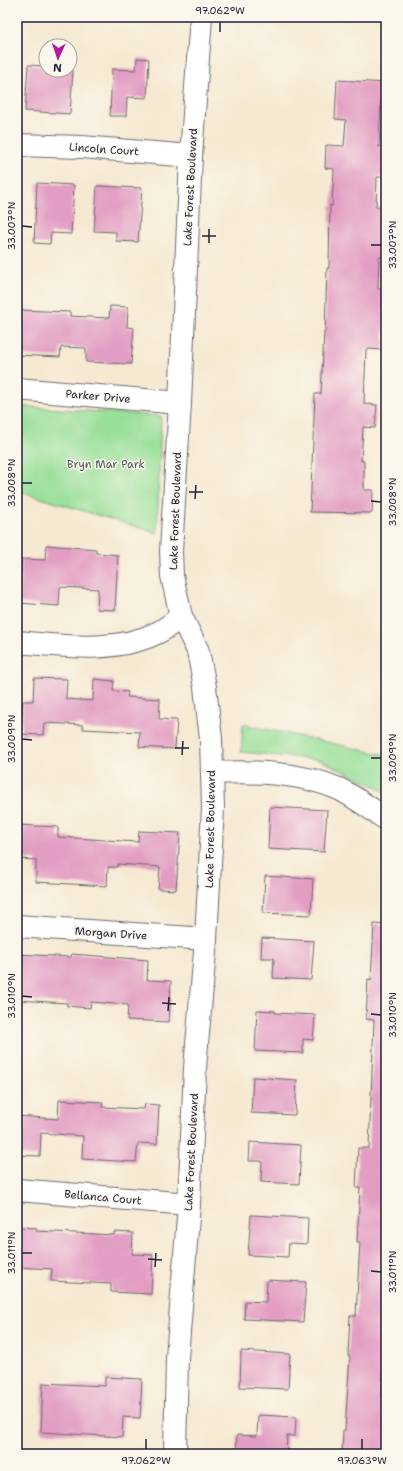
<svg xmlns="http://www.w3.org/2000/svg" width="403" height="1471" viewBox="0 0 403 1471" font-family="'Shantell Sans',sans-serif">
<rect width="100%" height="100%" fill="#fbf7ec"/>
<filter id="ink" filterUnits="userSpaceOnUse"><feTurbulence type="fractalNoise" baseFrequency=".025" numOctaves="2"/><feDisplacementMap in="SourceGraphic" scale="8" xChannelSelector="R" yChannelSelector="G"/><feConvolveMatrix kernelMatrix="1 2 1 2 8 2 1 2 1" color-interpolation-filters="sRGB"/></filter>
<filter id="wash" filterUnits="userSpaceOnUse"><feTurbulence type="fractalNoise" baseFrequency=".012" numOctaves="4" result="noise"/><feDisplacementMap in="SourceGraphic" scale="16" xChannelSelector="R" yChannelSelector="G"/><feGaussianBlur stdDeviation="0.9" result="paint"/><feColorMatrix in="noise" values="0 0 0 0 0 0 0 0 0 0 0 0 0 0 0 0 0 1.4 0 .05"/><feComposite in="paint" operator="in"/></filter>
<g filter="url(#wash)">
<rect width="100%" height="100%" fill="#f5e9d1"/>
<g fill="#98df98" stroke="#5d806a">
<polygon points="17,406 161,416 157,533 17,491"/>
<polygon points="243,724 386,755 386,794 377,787 320,760 241,752"/>
</g>
<g id="blocks">
<g fill="#e29dc3">
<polygon points="137,58 149,59 147,98 127,97 126,116 110,116 112,69 136,70"/>
<polygon points="28,65 46,66 46,70 73,70 70,114 25,111"/>
<polygon points="337,80 386,83 386,100 381,100 379,147 386,147 386,177 377,177 376,207 381,207 380,227 386,227 386,257 379,257 378,289 384,289 384,350 366,349 364,404 377,405 375,428 363,427 361,461 364,461 364,490 373,490 372,513 310,512 315,394 321,394 324,332 325,332 327,268 329,268 330,205 332,206 334,169 325,168 326,145 344,146 346,120 335,119"/>
<polygon points="37,183 74,185 71,234 51,233 50,244 34,243"/>
<polygon points="97,186 142,188 138,242 116,241 116,232 94,231"/>
<polygon points="110,306 128,307 127,327 134,328 131,364 86,362 86,348 61,347 60,357 17,355 19,310 70,312 70,316 109,318"/>
<polygon points="46,545 96,549 96,553 118,555 115,610 97,609 98,589 60,587 59,606 19,603 22,559 45,560"/>
<polygon points="34,678 67,679 66,699 93,701 94,679 114,681 113,691 128,692 127,697 160,699 159,719 177,720 175,749 139,747 140,732 83,729 83,725 44,723 43,735 21,734 23,701 33,701"/>
<polygon points="270,807 327,810 324,852 268,849"/>
<polygon points="17,825 58,827 58,837 138,842 139,831 180,833 176,890 158,889 160,867 118,864 117,867 108,867 107,886 36,882 36,860 17,859"/>
<polygon points="265,876 313,879 311,915 263,913"/>
<polygon points="374,924 386,925 386,1358 384,1358 382,1397 386,1397 386,1451 382,1450 381,1454 342,1454 343,1430 345,1430 350,1356 348,1356 350,1316 356,1316 360,1242 357,1242 360,1188 356,1188 358,1148 369,1148 374,1020 366,1019 368,979 371,980"/>
<polygon points="262,938 314,941 311,980 273,978 274,958 261,958"/>
<polygon points="17,954 71,957 72,954 148,960 147,980 171,981 169,1022 127,1020 128,1005 91,1002 90,1008 67,1006 67,1003 17,1000"/>
<polygon points="257,1010 275,1011 275,1013 315,1015 313,1040 303,1039 303,1053 255,1051"/>
<polygon points="253,1077 297,1080 295,1115 251,1113"/>
<polygon points="59,1100 103,1102 102,1107 144,1109 145,1104 159,1105 157,1144 138,1143 136,1162 82,1159 83,1136 41,1133 40,1156 17,1155 17,1116 58,1119"/>
<polygon points="250,1142 301,1145 299,1184 261,1182 262,1161 249,1161"/>
<polygon points="251,1215 308,1218 307,1244 289,1243 288,1257 248,1255"/>
<polygon points="17,1227 37,1228 36,1231 114,1235 114,1232 133,1233 132,1254 153,1255 151,1294 111,1292 111,1284 51,1281 52,1269 17,1267"/>
<polygon points="267,1280 306,1282 303,1322 244,1319 245,1301 266,1302"/>
<polygon points="241,1351 290,1354 288,1389 240,1387"/>
<polygon points="105,1377 142,1379 140,1418 123,1417 122,1437 41,1432 43,1383 105,1386"/>
<polygon points="258,1415 296,1417 295,1436 287,1436 286,1454 236,1453 237,1435 257,1436"/>
</g>
</g>
</g>
<g filter="url(#ink)">
<use href="#blocks" fill-opacity="0" stroke="#6c6870" stroke-width="1"/>
<g fill="none" stroke-linecap="round" stroke-linejoin="round">
<g stroke="#6c6870" stroke-width="24">
<g id="minor">
<polyline points="17,145 82,147 191,156"/>
<polyline points="17,389 180,403"/>
<path d="M17 642C64 646 115 654 159 632 167 628 174 622 181 616"/>
<path d="M212 773C254 771 300 772 339 789 355 797 371 809 386 819"/>
<polyline points="17,926 206,939"/>
<polyline points="17,1190 189,1204"/>
<polyline points="175,1454 177,1358 189,1204 195,1068 206,939 213,808 211,739 205,687 198,651 181,616 172,576 171,551 180,403 191,156 201,17"/>
</g>
</g>
<use href="#minor" stroke="#fff" stroke-width="22"/>
</g>
</g>
<path fill="none" stroke="#22223b" stroke-width="1.5" d="M220 32V22M22 226 32 227M202 236H216M209 243V229M371 245H381M22 483H32M189 492H203M195 499 196 485M371 501 381 502M22 739 32 740M175 748H189M182 755 183 741M371 758H381M22 996 32 997M162 1003 176 1004M168 1011 169 997M371 1014 381 1015M22 1253H32M148 1259 162 1260M155 1267 156 1253M371 1271 381 1272M146 1449V1439M362 1449V1439"/>
<g text-anchor="middle" stroke-width="3" stroke-linejoin="round" paint-order="stroke">
<g font-size="11" fill="#22223b" stroke="#fbf7ec">
<text transform="translate(104 149) rotate(4)" y="4">Lincoln Court</text>
<text transform="translate(190 187) rotate(-87)" y="4">Lake Forest Boulevard</text>
<text transform="translate(98 396) rotate(5)" y="4">Parker Drive</text>
<text transform="translate(175 511) rotate(-88)" y="4">Lake Forest Boulevard</text>
<text transform="translate(210 829) rotate(-89)" y="4">Lake Forest Boulevard</text>
<text transform="translate(111 933) rotate(4)" y="4">Morgan Drive</text>
<text transform="translate(191 1152) rotate(-87)" y="4">Lake Forest Boulevard</text>
<text transform="translate(103 1197) rotate(5)" y="4">Bellanca Court</text>
</g>
<g font-size="11" fill="#455b57" stroke="#fbf7ec">
<text x="106" y="468">Bryn Mar Park</text>
</g>
</g>
<rect width="403" height="1471" fill="none" stroke="#fbf7ec" stroke-width="44"/>
<g transform="translate(58 58) rotate(183)"><circle r="19" fill="#fbf7ec" stroke="#a4a2a5"/>
<path d="M0-3L7 15L0 10L-7 15Z" fill="#b5179e"/>
<text y="-6" font-size="11" font-weight="bold" text-anchor="middle" fill="#22223b">N</text>
</g>
<rect x="22" y="22" width="359" height="1427" fill="none" stroke="#22223b" stroke-width="1.5"/>
<g font-size="10" text-anchor="middle" fill="#22223b">
<text x="220" y="14">97.062°W</text>
<text transform="translate(11 226) rotate(-90)" y="4">33.007°N</text>
<text transform="translate(392 245) rotate(-90)" y="4">33.007°N</text>
<text transform="translate(11 483) rotate(-90)" y="4">33.008°N</text>
<text transform="translate(392 502) rotate(-90)" y="4">33.008°N</text>
<text transform="translate(11 739) rotate(-90)" y="4">33.009°N</text>
<text transform="translate(392 758) rotate(-90)" y="4">33.009°N</text>
<text transform="translate(11 996) rotate(-90)" y="4">33.010°N</text>
<text transform="translate(392 1015) rotate(-90)" y="4">33.010°N</text>
<text transform="translate(11 1253) rotate(-90)" y="4">33.011°N</text>
<text transform="translate(392 1272) rotate(-90)" y="4">33.011°N</text>
<text x="146" y="1464">97.062°W</text>
<text x="362" y="1464">97.063°W</text>
</g>
</svg>
